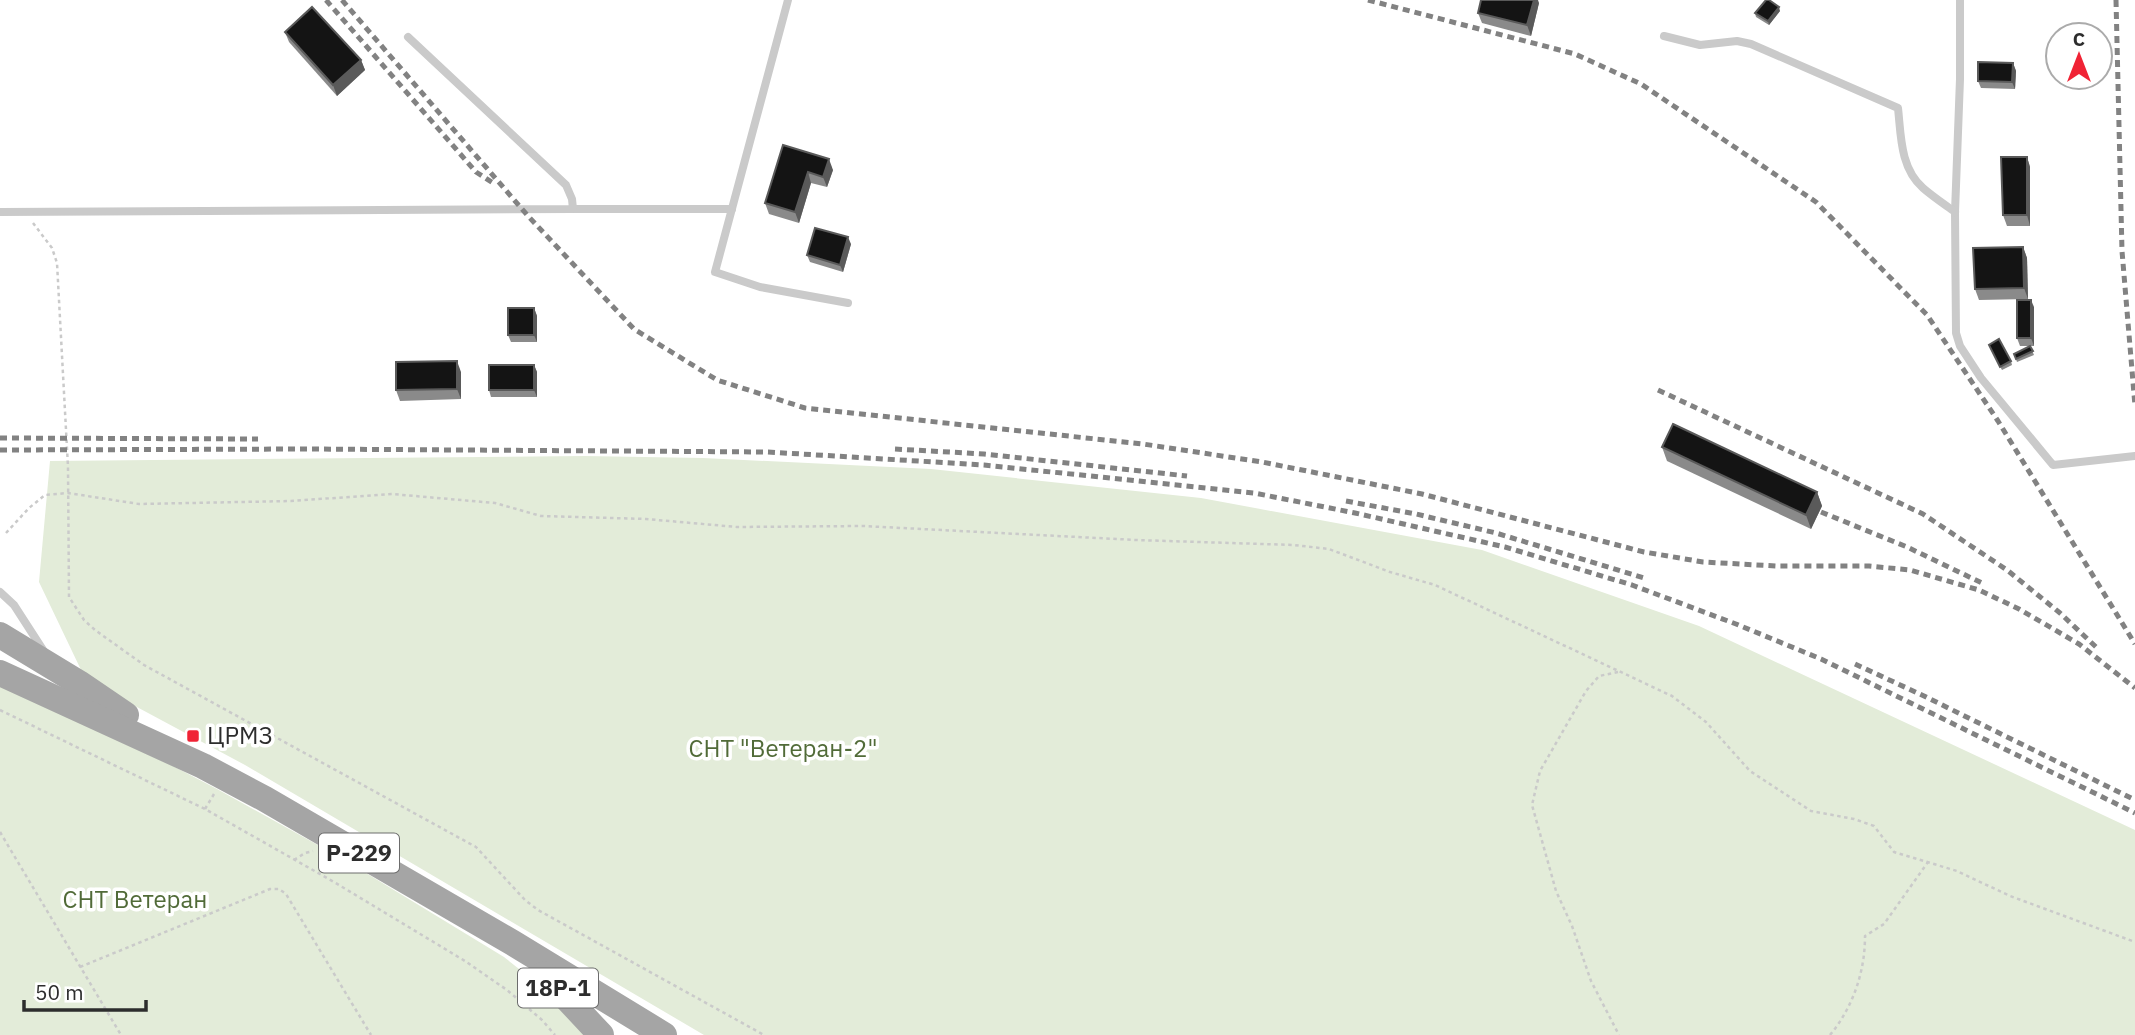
<svg xmlns="http://www.w3.org/2000/svg" width="2135" height="1035" viewBox="0 0 2135 1035" font-family="'IBM Plex Sans',sans-serif">
<rect width="100%" height="100%" fill="#fff"/>
<g fill="#e3ecd9">
<polygon points="584,456 703,458 931,469 1201,498 1482,550 1699,626 2135,830 2135,1035 704,1035 245,765 135,706 82,672 39,582 50,461"/>
<polygon points="0,686 173,766 217,789 343,859 504,957 538,984 587,1035 0,1035"/>
</g>
<g fill="none" stroke-linecap="round" stroke-linejoin="round">
<g stroke="#cacaca" stroke-width="2.5" stroke-dasharray="3.5 3.5" stroke-linecap="butt">
<polyline points="33,223 52,248 57,263 68,467 69,597 84,620 95,630 144,665 476,847 525,900 538,910 764,1035"/>
<polyline points="6,533 29,508 45,495 68,493 139,504 291,501 392,494 495,503 541,516 646,519 737,527 863,526 1136,540 1294,545 1329,549 1390,572 1435,585 1672,696 1706,722 1750,771 1811,811 1854,819 1874,826 1894,852 1957,871 2010,896 2135,942"/>
<polyline points="1618,672 1599,676 1586,691 1540,771 1532,805 1556,891 1572,926 1591,981 1619,1035"/>
<polyline points="0,710 205,809 334,882 465,961 507,990 542,1020 555,1035"/>
<polyline points="205,809 214,794"/>
<polyline points="0,832 121,1035"/>
<polyline points="294,860 305,853 313,851"/>
<polyline points="80,967 270,889 279,889 286,894 371,1035"/>
<path d="M1830 1035C1853 1007 1865 972 1865 936L1884 924 1928 862"/>
</g>
<g stroke="#cacaca" stroke-width="8">
<polyline points="788,0 715,272 760,287 848,303"/>
<polyline points="1960,0 1960,79 1955,212 1956,333 1960,346 1981,378 2053,465 2135,456"/>
<path d="M1664 36 1700 45 1737 41 1751 44 1898 108C1901 135 1900 168 1923 188 1932 196 1944 204 1955 212"/>
<polyline points="573,209 732,209"/>
<polyline points="0,212 573,209 572,199 566,185 408,37"/>
<polyline points="0,592 14,605 45,653"/>
</g>
<g stroke="#a5a5a5" stroke-width="26">
<polyline points="0,635 79,683 126,715"/>
<polyline points="0,673 203,766 265,799 513,943 664,1035"/>
<polyline points="544,974 601,1035"/>
</g>
<g stroke="#828282" stroke-width="5" stroke-dasharray="7 5" stroke-linecap="butt">
<polyline points="326,0 476,172 493,183"/>
<polyline points="342,0 528,216 634,329 717,380 805,408 1143,444 1262,462 1422,494 1644,552 1703,562 1776,566 1869,566 1910,570 1979,590 2019,609 2079,644 2135,688"/>
<polyline points="1368,0 1575,54 1641,84 1816,202 1927,315 1998,421 2135,644"/>
<polyline points="2116,0 2122,251 2135,406"/>
<polyline points="1658,390 1923,514 2007,570 2060,613 2096,647"/>
<polyline points="0,438 258,439"/>
<polyline points="895,449 984,454 1187,476"/>
<polyline points="0,450 308,449 768,452 984,465 1254,493 1355,513 1505,547 1632,585 1736,624 1821,659 2135,813"/>
<polyline points="1346,501 1416,514 1496,533 1644,578"/>
<polyline points="1821,512 1907,547 1984,584"/>
<polyline points="1855,664 1924,696 2135,800"/>
</g>
</g>
<g fill="#8a8a8a">
<polygon points="1539,3 1531,36 1482,23 1478,13"/>
<polygon points="1780,11 1769,25 1756,17 1755,13"/>
<polygon points="285,32 361,60 365,70 337,96 289,42"/>
<polygon points="2013,63 2016,71 2015,89 1981,88 1978,81"/>
<polygon points="783,145 833,170 827,187 811,183 799,223 769,214 765,203"/>
<polygon points="2027,157 2030,167 2030,226 2007,226 2003,215"/>
<polygon points="851,244 843,272 810,262 807,255"/>
<polygon points="2023,247 2027,258 2028,299 1979,300 1975,289"/>
<polygon points="2034,307 2034,346 2020,346 2017,338"/>
<polygon points="534,308 537,316 537,342 511,342 508,335"/>
<polygon points="2030,346 2034,355 2017,362 2014,354"/>
<polygon points="1990,348 2011,361 2012,365 2002,370"/>
<polygon points="534,365 537,372 537,397 491,397 489,390"/>
<polygon points="461,372 461,399 400,401 396,390"/>
<polygon points="1662,447 1817,492 1822,506 1811,529 1667,461"/>
</g>
<g fill="#5a5a5a">
<polygon points="1534,0 1538,0 1539,3 1531,36 1527,25"/>
<polygon points="1779,7 1780,11 1769,25 1768,21"/>
<polygon points="361,60 365,70 337,96 333,85"/>
<polygon points="2013,63 2016,71 2015,89 2012,82"/>
<polygon points="2027,157 2030,167 2030,226 2027,215"/>
<polygon points="829,159 833,170 827,187 823,177"/>
<polygon points="808,172 811,183 799,223 795,212"/>
<polygon points="848,237 851,244 843,272 840,265"/>
<polygon points="2023,247 2027,258 2028,299 2024,288"/>
<polygon points="2031,300 2034,307 2034,346 2031,338"/>
<polygon points="534,308 537,316 537,342 534,335"/>
<polygon points="457,361 461,372 461,399 457,389"/>
<polygon points="534,365 537,372 537,397 534,390"/>
<polygon points="1817,492 1822,506 1811,529 1806,515"/>
</g>
<g fill="#141414" stroke="#5a5a5a" stroke-width="2">
<polygon points="1481,0 1534,0 1527,25 1478,13"/>
<polygon points="1766,0 1769,0 1779,7 1768,21 1755,13"/>
<polygon points="312,7 361,60 333,85 285,32"/>
<polygon points="1978,62 2013,63 2012,82 1978,81"/>
<polygon points="783,145 829,159 823,177 808,172 795,212 765,203"/>
<polygon points="2001,157 2027,157 2027,215 2003,215"/>
<polygon points="815,228 848,237 840,265 807,255"/>
<polygon points="2023,247 2024,288 1975,289 1973,248"/>
<rect x="2017" y="300" width="14" height="38"/>
<rect x="508" y="308" width="26" height="27"/>
<polygon points="1999,339 2011,361 2000,367 1989,345"/>
<polygon points="2030,346 2033,351 2016,359 2014,354"/>
<polygon points="457,361 457,389 396,390 396,362"/>
<rect x="489" y="365" width="45" height="25"/>
<polygon points="1673,424 1817,492 1806,515 1662,447"/>
</g>
<rect fill="#f02335" stroke="#fff" stroke-width="2.5" x="186" y="729" width="14" height="14" rx="3.5"/>
<g text-anchor="middle" stroke-width="7" stroke-linejoin="round" paint-order="stroke">
<g fill="#fff" stroke="#6c6c6c" stroke-width="2">
<rect x="319" y="833.5" width="80" height="39" rx="5"/>
<rect x="518" y="968.5" width="80" height="39" rx="5"/>
</g>
<g font-size="23" font-weight="bold" fill="#2d2d2d">
<text x="359" y="861">Р-229</text>
<text x="558" y="996">18Р-1</text>
</g>
<g font-size="24" fill="#2d2d2d" stroke="#fff" text-anchor="start">
<text x="207" y="744">ЦРМЗ</text>
</g>
<g font-size="24" fill="#516b38" stroke="#fff">
<text x="783" y="757">СНТ "Ветеран-2"</text>
<text x="135" y="908">СНТ Ветеран</text>
</g>
</g>
<g transform="translate(2079 56)"><circle r="33" fill="#ffffff" stroke="#ababab" stroke-width="2"/>
<path d="M0-5L12 26L0 18L-12 26Z" fill="#f02335"/>
<text y="-10" font-size="19" font-weight="bold" text-anchor="middle" fill="#2d2d2d">С</text>
</g>
<path d="M24 1000v10h122v-10" fill="none" stroke="#2d2d2d" stroke-width="3.5"/>
<text x="35" y="1000" font-size="21" fill="#2d2d2d" stroke="#ffffff" stroke-width="5" paint-order="stroke">50 m</text>
</svg>
